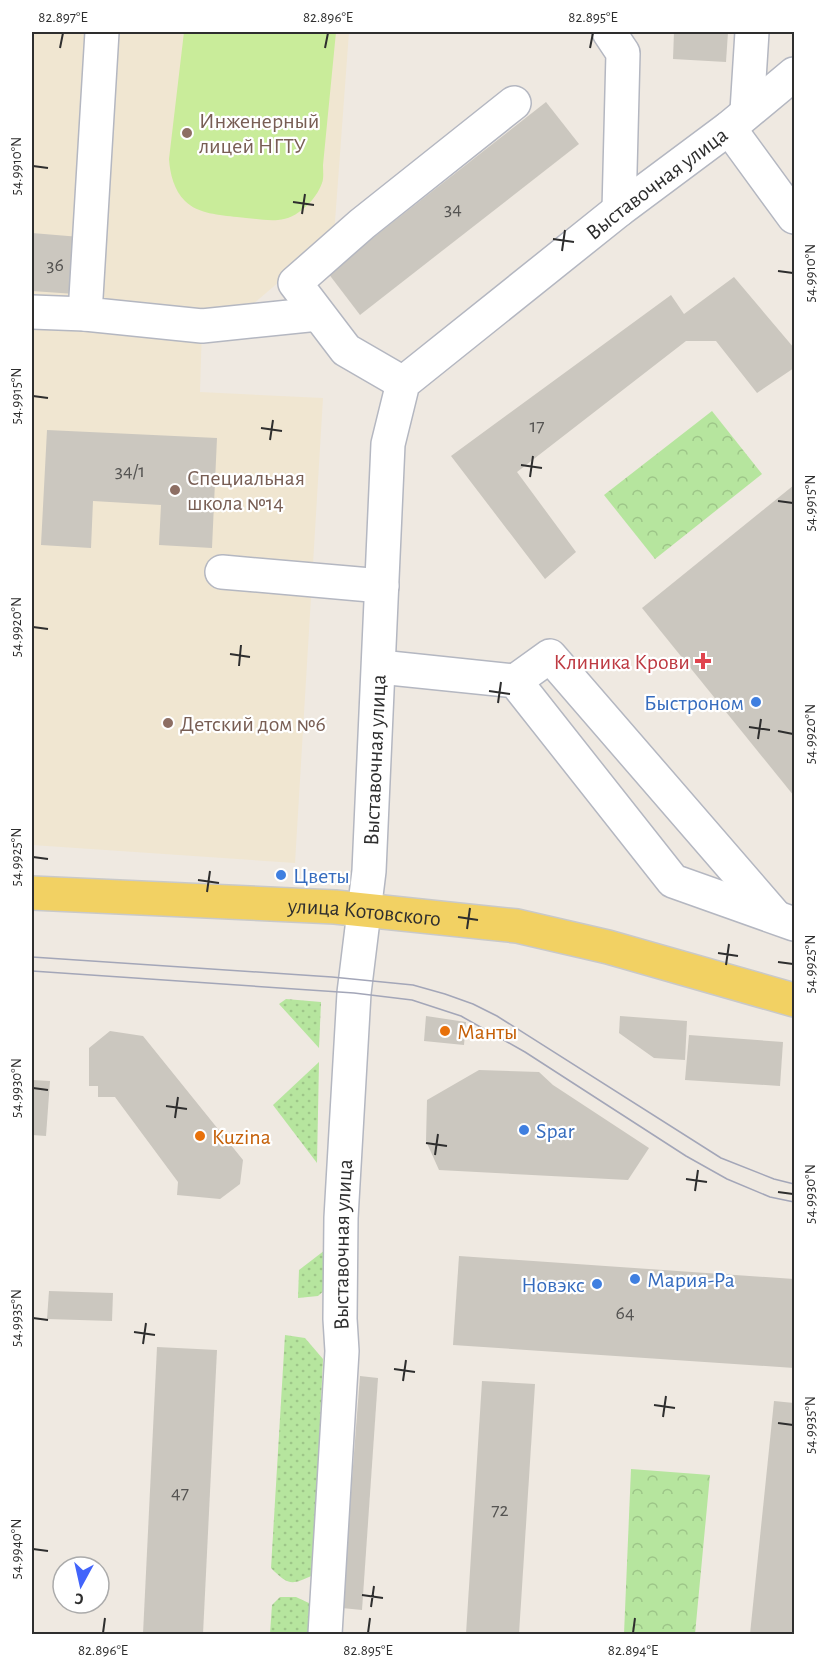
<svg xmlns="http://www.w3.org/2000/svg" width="826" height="1666" viewBox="0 0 826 1666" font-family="'Alegreya Sans',sans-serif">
<defs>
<pattern id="grass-dots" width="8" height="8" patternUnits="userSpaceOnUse" patternTransform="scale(1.5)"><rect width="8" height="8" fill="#b6e59e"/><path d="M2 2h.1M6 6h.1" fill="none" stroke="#9dc588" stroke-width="1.8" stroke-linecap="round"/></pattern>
<pattern id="forest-crowns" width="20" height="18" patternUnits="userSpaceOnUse" patternTransform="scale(1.5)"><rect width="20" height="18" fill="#b6e59e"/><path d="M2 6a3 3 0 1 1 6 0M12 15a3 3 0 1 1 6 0" fill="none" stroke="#9dc588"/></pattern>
</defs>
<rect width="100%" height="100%" fill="#efe9e1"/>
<polygon fill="#f0e6d1" points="32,32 349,32 334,235 239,316 202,326 200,392 323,398 295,863 32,845"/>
<g fill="url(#grass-dots)">
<polygon points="286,999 321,1002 319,1048 279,1004"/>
<polygon points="319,1062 317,1163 273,1105"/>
<polygon points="329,1247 329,1286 318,1296 298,1298 299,1270"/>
<path d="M285 1335 305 1338 323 1359 313 1575C291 1586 288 1585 271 1568Z"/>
<polygon points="280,1597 296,1597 311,1604 308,1634 270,1634 272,1605"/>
</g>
<g fill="url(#forest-crowns)">
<polygon points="712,411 762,474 655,559 604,495"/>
<polygon points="631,1469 710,1475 695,1634 624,1634"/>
</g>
<path fill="#c9ec9a" d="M184 32H336L323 165C323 171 324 178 322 183 316 200 297 219 278 220 265 221 250 218 237 217 220 215 198 214 185 201 174 190 170 174 169 159Z"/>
<g fill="#cbc7bf">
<polygon points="674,32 728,32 726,62 673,59"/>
<polygon points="546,102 579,144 360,315 328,273"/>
<polygon points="32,233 80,237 75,294 32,291"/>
<polygon points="734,277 794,348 794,368 757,393 716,341 686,341 517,472 576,552 545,579 451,456 671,295 684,314"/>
<polygon points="47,430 217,438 212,548 159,545 161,505 93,501 91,548 41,545"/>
<polygon points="794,485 794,796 642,608"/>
<polygon points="426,1016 466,1022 464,1045 424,1041"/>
<polygon points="620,1016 687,1021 685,1060 654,1058 619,1033"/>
<polygon points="110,1031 143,1036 243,1160 240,1184 220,1199 177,1195 178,1182 115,1097 98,1097 98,1086 89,1086 89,1048"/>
<polygon points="689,1035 783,1042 780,1086 685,1080"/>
<polygon points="479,1070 539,1072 553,1085 649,1148 628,1180 439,1170 426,1141 427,1100"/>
<polygon points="32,1080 50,1081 46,1136 32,1135"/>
<polygon points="459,1256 794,1279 794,1368 453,1345"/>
<polygon points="49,1291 113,1293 112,1321 47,1319"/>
<polygon points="157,1347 217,1350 203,1634 143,1634"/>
<polygon points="360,1376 378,1378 362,1610 342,1608"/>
<polygon points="482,1381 535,1384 519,1634 466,1634"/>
<polygon points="774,1401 794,1403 794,1634 750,1634"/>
</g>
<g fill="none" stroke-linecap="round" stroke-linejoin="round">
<g stroke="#b4b7c1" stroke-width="36">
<g id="minor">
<polyline points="102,32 85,314 202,326 318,314"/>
<polyline points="609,32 623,53 619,210"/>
<polyline points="747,111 752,32"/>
<polyline points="729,128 794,217"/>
<polyline points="32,312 85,314"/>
<polyline points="403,383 346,350 295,283 362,224 514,103"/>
<polyline points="222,572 382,586"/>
<polyline points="380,667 515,681 673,881 794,924"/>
<polyline points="515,681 550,656 775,916"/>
<path id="s1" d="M325 1634 342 1351 340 1319 341 1218 354 993 369 871 388 444 403 383 619 210 729 128 794 74"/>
</g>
</g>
<g stroke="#c9c9c9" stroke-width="36">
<g id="major">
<path id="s2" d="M32 893 335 907 517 926 608 947 794 1000"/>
</g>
</g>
<use href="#minor" stroke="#fff" stroke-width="33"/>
<use href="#major" stroke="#f2d163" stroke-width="33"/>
<g stroke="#a3a6b8" stroke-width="1.5">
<polyline points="32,957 332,977 413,985 445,994 473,1004 497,1016 721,1158 774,1179 794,1184"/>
<polyline points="32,971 354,993 412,1000 461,1016 525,1052 686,1156 727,1179 770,1197 794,1202"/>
</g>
</g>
<path fill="none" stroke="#2e2e2e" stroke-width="2" d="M60 48 63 33M325 48 328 33M590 48 593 33M33 166 48 168M293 202 314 205M302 214 305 194M553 239 574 242M562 251 565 230M778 271 793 273M33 396 48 398M261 428 282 431M270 440 273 420M521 465 542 468M530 477 533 456M778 501 793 503M33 627 48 629M230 654 250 657M239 666 241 645M489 691 510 694M498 703 501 682M749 727 770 730M778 731 793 734M758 739 761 719M33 857 48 859M198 880 219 883M207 892 210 871M458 917 478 920M467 929 470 908M718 953 738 956M778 962 793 964M726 965 729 944M33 1088 48 1090M166 1106 187 1109M175 1118 178 1097M426 1143 447 1146M435 1155 438 1134M686 1179 707 1182M695 1191 698 1170M778 1192 793 1194M33 1318 48 1320M134 1332 155 1335M143 1344 146 1323M394 1369 415 1372M403 1381 406 1360M654 1405 675 1408M663 1417 666 1396M778 1423 793 1425M33 1549 48 1551M362 1595 383 1598M371 1607 374 1586M103 1633 105 1618M368 1633 370 1618M633 1633 635 1618"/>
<g fill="#8d6e63" stroke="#fff" stroke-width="2">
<circle cx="187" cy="133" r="6"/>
<circle cx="175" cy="490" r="6"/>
<circle cx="168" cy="723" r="6"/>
</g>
<path fill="#e0444e" stroke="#fff" stroke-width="2" d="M700 652h6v6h6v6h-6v6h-6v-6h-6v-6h6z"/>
<g fill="#3f7fe0" stroke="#fff" stroke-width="2">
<circle cx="756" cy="702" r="6"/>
<circle cx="281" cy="875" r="6"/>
<circle cx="524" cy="1130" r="6"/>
<circle cx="635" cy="1279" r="6"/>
<circle cx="597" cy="1284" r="6"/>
</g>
<g fill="#e8710a" stroke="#fff" stroke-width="2">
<circle cx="445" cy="1031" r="6"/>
<circle cx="200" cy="1136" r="6"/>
</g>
<g text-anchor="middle" stroke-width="4.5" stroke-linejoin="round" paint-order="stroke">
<g font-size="20" fill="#555452">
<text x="453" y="215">34</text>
<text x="55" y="271">36</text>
<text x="537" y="432">17</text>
<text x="130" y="477">34/1</text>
<text x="625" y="1319">64</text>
<text x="180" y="1499">47</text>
<text x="500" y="1516">72</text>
</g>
<g font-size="22" fill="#785e54" stroke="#fff" text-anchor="start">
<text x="199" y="128">Инженерный<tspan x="199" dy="25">лицей НГТУ</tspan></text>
<text x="187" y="485">Специальная<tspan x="187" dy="25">школа №14</tspan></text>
<text x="180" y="731">Детский дом №6</text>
</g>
<g font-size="22" fill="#2e2e2e" stroke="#fff">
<text dy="8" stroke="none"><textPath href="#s1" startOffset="1578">Выставочная улица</textPath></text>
<text dy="8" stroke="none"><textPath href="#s1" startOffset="876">Выставочная улица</textPath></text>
<text dy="8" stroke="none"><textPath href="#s2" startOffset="333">улица Котовского</textPath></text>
<text dy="8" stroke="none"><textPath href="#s1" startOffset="390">Выставочная улица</textPath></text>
</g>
<g font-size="22" fill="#be3a42" stroke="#fff" text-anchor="end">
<text x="690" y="669">Клиника Крови</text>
</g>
<g font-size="22" fill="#366cbe" stroke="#fff" text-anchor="start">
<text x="744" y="710" text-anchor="end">Быстроном</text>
<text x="293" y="883">Цветы</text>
<text x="536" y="1138">Spar</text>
<text x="647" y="1287">Мария-Ра</text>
<text x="585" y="1292" text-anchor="end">Новэкс</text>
</g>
<g font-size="22" fill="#c56008" stroke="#fff" text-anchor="start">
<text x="457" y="1039">Манты</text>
<text x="212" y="1144">Kuzina</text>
</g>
</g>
<rect width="826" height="1666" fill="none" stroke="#ffffff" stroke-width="66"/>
<g transform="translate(81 1585) rotate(188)"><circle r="28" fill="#ffffff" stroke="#ababab" stroke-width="1.5"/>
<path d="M0-4.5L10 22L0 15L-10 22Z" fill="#4264fb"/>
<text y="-9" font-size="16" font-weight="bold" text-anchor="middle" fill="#2e2e2e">С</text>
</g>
<rect x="33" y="33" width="760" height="1600" fill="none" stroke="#2e2e2e" stroke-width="2"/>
<g font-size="15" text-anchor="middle" fill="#2e2e2e">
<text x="63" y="22">82.897°E</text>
<text x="328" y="22">82.896°E</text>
<text x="593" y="22">82.895°E</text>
<text transform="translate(16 166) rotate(-90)" y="5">54.9910°N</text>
<text transform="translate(810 273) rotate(-90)" y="5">54.9910°N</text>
<text transform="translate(16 396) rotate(-90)" y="5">54.9915°N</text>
<text transform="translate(810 503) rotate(-90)" y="5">54.9915°N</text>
<text transform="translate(16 627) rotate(-90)" y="5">54.9920°N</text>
<text transform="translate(810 734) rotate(-90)" y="5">54.9920°N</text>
<text transform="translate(16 857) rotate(-90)" y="5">54.9925°N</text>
<text transform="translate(810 964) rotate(-90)" y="5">54.9925°N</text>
<text transform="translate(16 1088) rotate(-90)" y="5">54.9930°N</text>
<text transform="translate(810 1194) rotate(-90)" y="5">54.9930°N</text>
<text transform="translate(16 1318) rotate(-90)" y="5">54.9935°N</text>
<text transform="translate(810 1425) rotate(-90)" y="5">54.9935°N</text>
<text transform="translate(16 1549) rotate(-90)" y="5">54.9940°N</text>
<text x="103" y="1655">82.896°E</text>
<text x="368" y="1655">82.895°E</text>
<text x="633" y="1655">82.894°E</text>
</g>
</svg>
